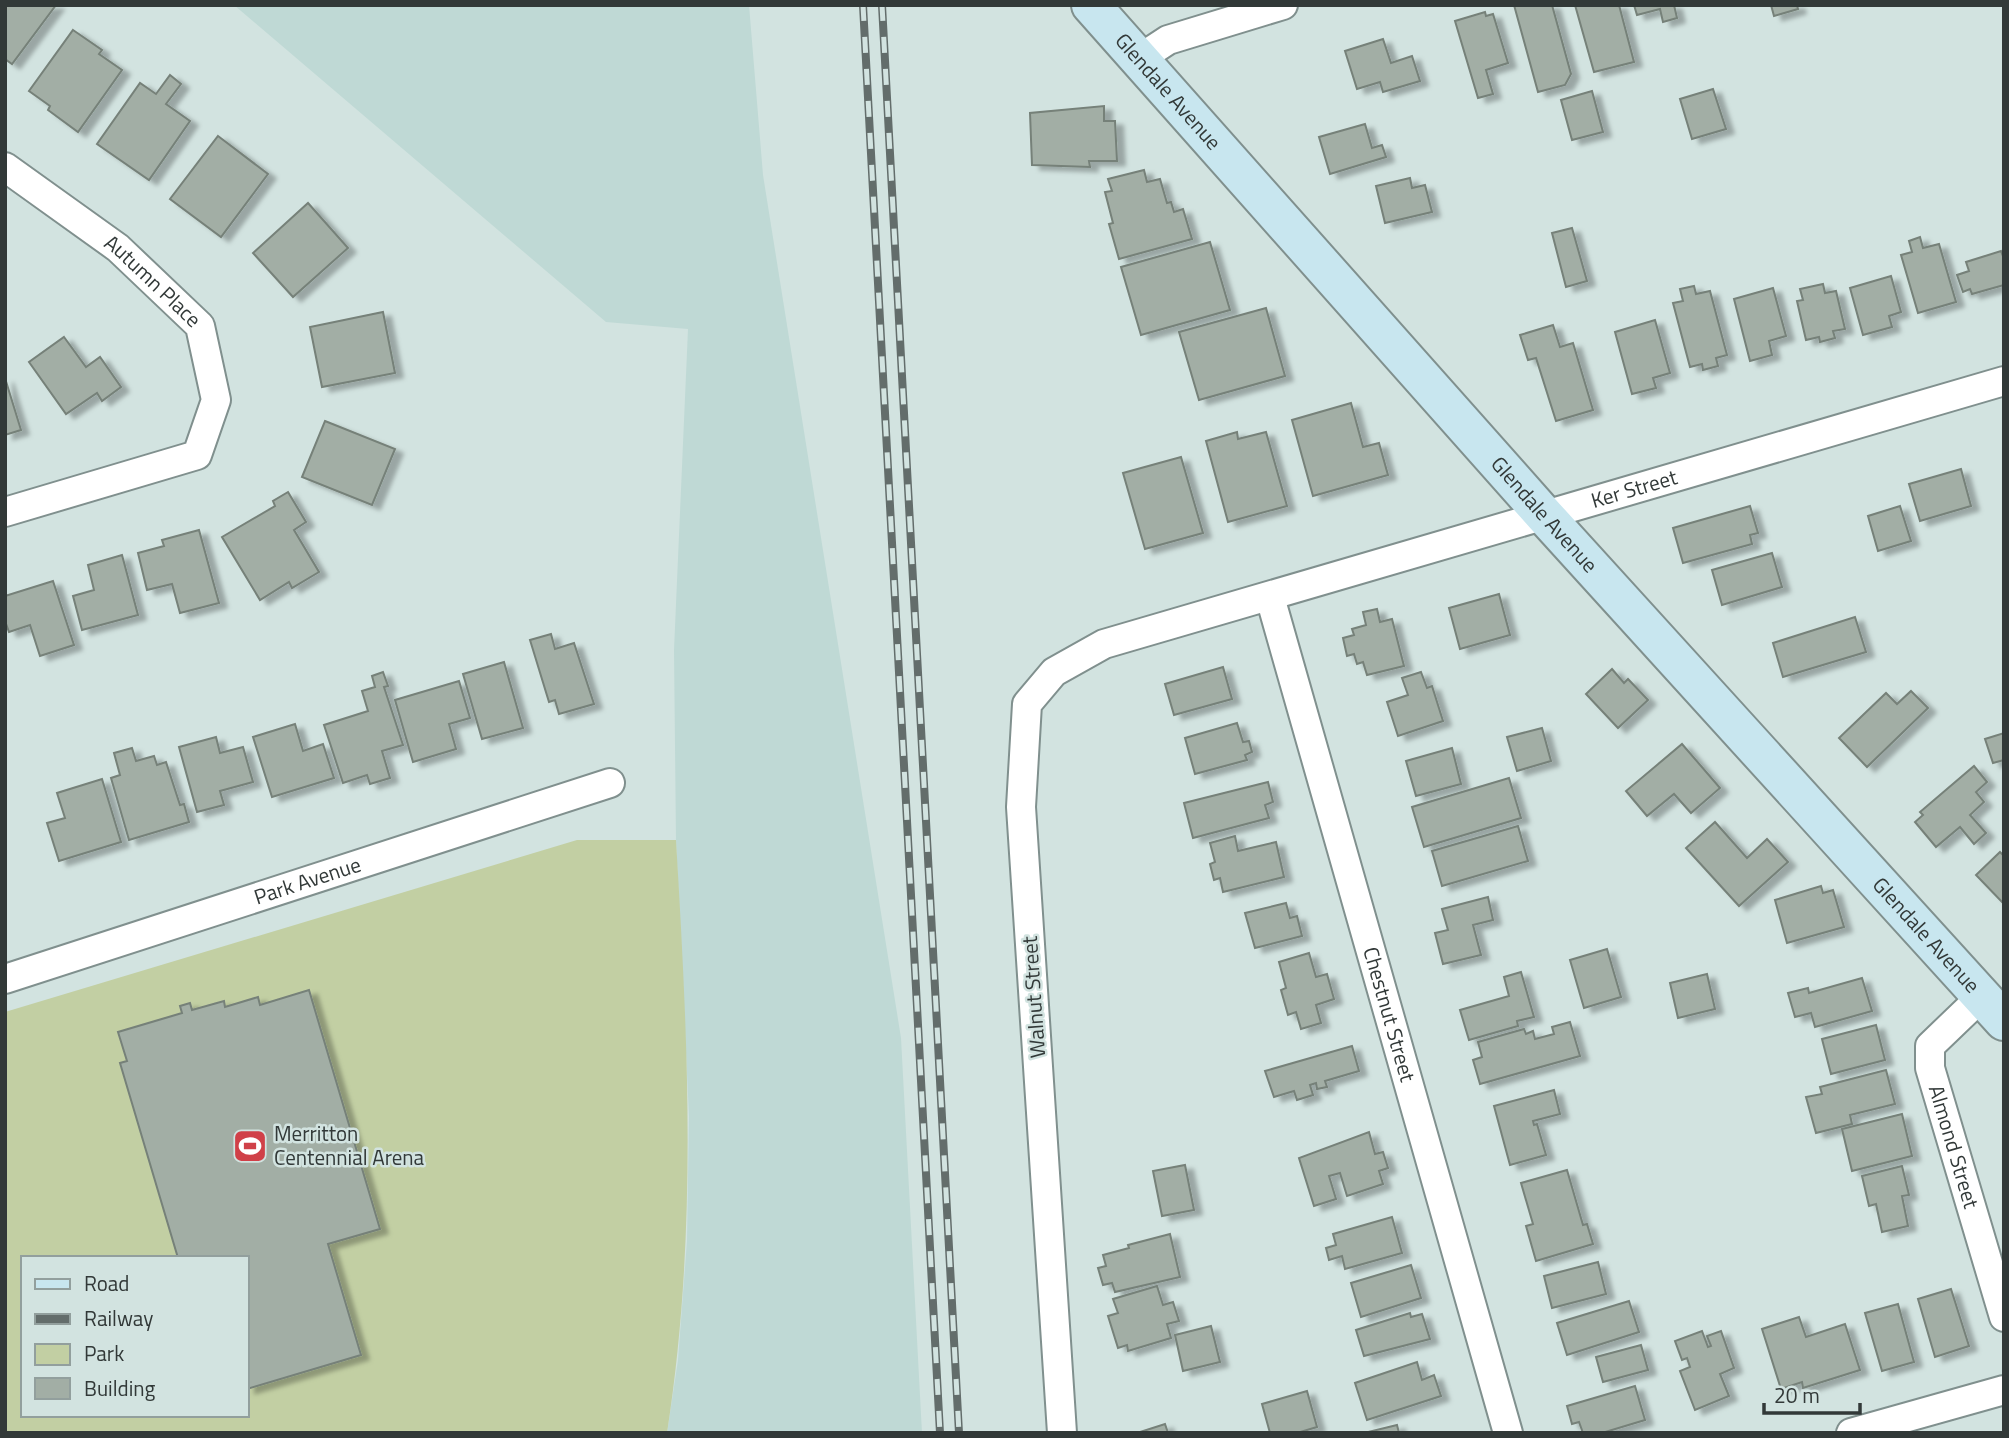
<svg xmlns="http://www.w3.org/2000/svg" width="2009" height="1438" viewBox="0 0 2009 1438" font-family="'Titillium Web',sans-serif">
<defs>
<filter id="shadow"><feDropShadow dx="8" dy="4.5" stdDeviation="2" flood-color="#0004"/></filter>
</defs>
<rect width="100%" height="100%" fill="#d2e3e0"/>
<polygon fill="#bfd9d5" points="234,5 749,5 763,175 901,1038 922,1433 667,1433 678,1360 687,1241 689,1116 676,840 674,650 688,329 606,322"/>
<path fill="#c2cfa3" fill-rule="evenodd" d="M577 840H676C688 1042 698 1232 667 1433H5V1012ZM23 1258H247V1415H23Z"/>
<g fill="#a2aea5" stroke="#768179" stroke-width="2" filter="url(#shadow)">
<polygon points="5,5 56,5 12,64 5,59"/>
<polygon points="1514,5 1552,5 1571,74 1565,85 1538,92"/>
<polygon points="1575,5 1619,5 1634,62 1594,72"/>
<polygon points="1634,5 1674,5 1677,18 1663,22 1660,9 1637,15"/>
<polygon points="1771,5 1797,5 1798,9 1774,16"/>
<polygon points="1485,12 1486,16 1493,14 1508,63 1486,70 1493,94 1478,98 1455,21"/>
<polygon points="73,30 102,50 99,54 122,70 78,132 48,110 50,106 29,91"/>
<polygon points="1383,39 1391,63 1412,56 1420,81 1383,92 1380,82 1357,89 1345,51"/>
<polygon points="170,75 181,84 166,104 190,121 149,180 97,144 140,83 156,94"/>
<polygon points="1713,89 1726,129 1692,139 1680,99"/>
<polygon points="1592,91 1603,132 1572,140 1561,100"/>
<polygon points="1104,106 1104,121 1115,121 1117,161 1089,161 1090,167 1032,165 1030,113"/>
<polygon points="1365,124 1372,148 1382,145 1386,157 1330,174 1319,137"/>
<polygon points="218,136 268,174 221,237 170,199"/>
<polygon points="1144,170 1147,182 1160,179 1167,203 1171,202 1174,212 1183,209 1192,239 1119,259 1109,224 1113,223 1105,192 1112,191 1108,179"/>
<polygon points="1410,178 1412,188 1425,185 1432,212 1385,223 1376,186"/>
<polygon points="308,203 348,248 293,297 253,253"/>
<polygon points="1572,228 1587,281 1566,287 1552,233"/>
<polygon points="1920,237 1923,248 1939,244 1956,302 1918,313 1901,255 1912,252 1909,241"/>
<polygon points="1210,242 1230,310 1141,335 1121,267"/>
<polygon points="2001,251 2004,259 2004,285 1972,294 1970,289 1963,292 1957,275 1969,271 1966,262"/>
<polygon points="1891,276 1901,312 1889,316 1892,327 1863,335 1850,288"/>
<polygon points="1823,284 1825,293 1836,291 1845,329 1833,331 1835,338 1820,342 1819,337 1806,340 1797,301 1803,300 1800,289"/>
<polygon points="1694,286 1696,294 1710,291 1727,355 1716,358 1718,366 1703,370 1702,364 1690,367 1673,303 1683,301 1680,289"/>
<polygon points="1773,288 1786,336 1769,341 1772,355 1750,361 1734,299"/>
<polygon points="1266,308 1285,376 1199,400 1179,332"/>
<polygon points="383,312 395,373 322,387 310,327"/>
<polygon points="1655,320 1670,373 1653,378 1656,388 1632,394 1615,332"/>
<polygon points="1553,325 1560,347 1573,343 1593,410 1556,421 1536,358 1528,360 1520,335"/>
<polygon points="64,337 86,367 100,357 121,387 102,401 97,393 66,414 29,362"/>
<polygon points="5,378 21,430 5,435"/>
<polygon points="1351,403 1363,447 1379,443 1388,475 1313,496 1292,420"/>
<polygon points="325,421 395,449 372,505 302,477"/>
<polygon points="1237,432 1238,439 1266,432 1287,506 1228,522 1206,441"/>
<polygon points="1181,457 1203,533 1145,549 1123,473"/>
<polygon points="1961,469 1971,506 1920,521 1909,484"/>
<polygon points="288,492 306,522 294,530 319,572 292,588 289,582 260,600 222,537 275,506 273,501"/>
<polygon points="1750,506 1758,533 1750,535 1752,544 1683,563 1673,528"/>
<polygon points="1900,506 1911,541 1878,551 1868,516"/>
<polygon points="199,530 219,603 180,613 172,584 147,590 138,553 164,546 162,540"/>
<polygon points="1772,553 1782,587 1722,605 1712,570"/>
<polygon points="122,555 138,615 82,630 73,596 94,590 88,565"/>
<polygon points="53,581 74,645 40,656 30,625 9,632 5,621 5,596"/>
<polygon points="1499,594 1510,635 1460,649 1449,608"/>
<polygon points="1377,609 1380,622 1392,619 1404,666 1367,675 1363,662 1357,664 1354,654 1347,656 1343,638 1354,635 1352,629 1366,625 1363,612"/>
<polygon points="1855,617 1866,652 1783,677 1773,643"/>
<polygon points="551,634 555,649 574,643 594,704 559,714 555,700 549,702 530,640"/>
<polygon points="504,662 523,728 482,739 463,674"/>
<polygon points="1223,667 1232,699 1174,715 1165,684"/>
<polygon points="1612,669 1624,683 1628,679 1648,700 1618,728 1586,694"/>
<polygon points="383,672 388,686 384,687 403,745 382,751 390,778 370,784 367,775 343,783 324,725 368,711 362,691 375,687 372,676"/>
<polygon points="1421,672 1427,688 1432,686 1443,721 1398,736 1387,702 1408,695 1402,678"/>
<polygon points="459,681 470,718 449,724 456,749 413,762 395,700"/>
<polygon points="1911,691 1928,708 1867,767 1839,738 1886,693 1897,704"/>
<polygon points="1237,723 1243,742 1249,741 1252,752 1245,755 1247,760 1195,774 1185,738"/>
<polygon points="295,724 303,751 323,744 334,778 272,797 253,737"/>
<polygon points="1542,728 1551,761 1517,771 1507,737"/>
<polygon points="2004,733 2004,760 1993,763 1985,739"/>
<polygon points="216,737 220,753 243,747 253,782 220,791 224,805 197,812 179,747"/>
<polygon points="1682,744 1720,788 1691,813 1674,794 1647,816 1626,791"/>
<polygon points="132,748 136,761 154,756 157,765 166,762 180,805 184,804 189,822 129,840 111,778 120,775 114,753"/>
<polygon points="1452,748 1461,784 1416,796 1406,761"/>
<polygon points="1974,766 1987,782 1976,792 1984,802 1970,815 1986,833 1974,844 1960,827 1936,847 1915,822 1923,815 1920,812"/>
<polygon points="1509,778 1521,818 1424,847 1412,807"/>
<polygon points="102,779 121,842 59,861 47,823 65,818 57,793"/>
<polygon points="1268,782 1273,802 1265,805 1269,818 1193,838 1184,803"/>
<polygon points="1715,822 1747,858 1767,839 1788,862 1739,906 1686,848"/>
<polygon points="1518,826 1528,861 1442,886 1432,851"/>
<polygon points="1235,836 1238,851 1276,842 1284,877 1223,892 1220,878 1214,880 1210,864 1215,862 1210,843"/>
<polygon points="2000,852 2004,856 2004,904 1976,875"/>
<polygon points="1821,886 1823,893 1833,890 1844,927 1787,943 1775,900"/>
<polygon points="1488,897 1493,920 1473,925 1481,955 1443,964 1435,933 1448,930 1442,909"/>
<polygon points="1286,903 1290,918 1297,916 1302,936 1255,948 1245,913"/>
<polygon points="1607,949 1621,997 1584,1008 1570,960"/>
<polygon points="1309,953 1316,977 1327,974 1334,999 1316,1005 1321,1023 1301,1029 1296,1012 1288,1015 1281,990 1286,988 1279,962"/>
<polygon points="1521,972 1534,1017 1517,1021 1518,1026 1469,1040 1460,1010 1509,996 1504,977"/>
<polygon points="1707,974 1715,1009 1678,1018 1670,983"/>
<polygon points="1862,978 1872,1011 1815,1027 1811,1013 1795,1017 1788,993 1808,988 1809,993"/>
<polygon points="309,990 380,1229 328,1244 361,1355 247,1389 247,1258 178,1258 120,1063 127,1061 118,1032 182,1013 180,1006 190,1003 192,1010 224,1001 225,1007 258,997 260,1005"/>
<polygon points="1570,1022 1580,1056 1480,1084 1473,1060 1482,1057 1478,1042 1524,1029 1526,1034 1533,1031 1535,1039 1554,1034 1552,1027"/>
<polygon points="1876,1025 1885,1060 1831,1074 1822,1039"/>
<polygon points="1352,1046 1359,1071 1325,1081 1327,1087 1317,1089 1316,1083 1310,1085 1313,1095 1297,1100 1294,1091 1274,1097 1265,1071"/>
<polygon points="1886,1070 1895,1104 1850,1115 1852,1124 1816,1133 1806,1097 1822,1094 1820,1087"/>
<polygon points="1554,1090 1560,1114 1533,1121 1534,1125 1537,1124 1546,1155 1510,1165 1494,1106"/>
<polygon points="1902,1114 1912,1156 1852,1171 1842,1129"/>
<polygon points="1369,1132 1375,1154 1383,1152 1388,1168 1379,1171 1383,1184 1347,1196 1340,1173 1329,1176 1336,1199 1314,1206 1299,1158"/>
<polygon points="1185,1165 1194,1210 1162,1216 1153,1171"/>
<polygon points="1902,1166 1909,1195 1902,1196 1908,1226 1882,1232 1876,1204 1869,1206 1862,1176"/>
<polygon points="1567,1170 1583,1225 1587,1224 1593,1244 1536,1261 1526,1226 1533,1224 1521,1183"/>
<polygon points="1392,1217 1402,1253 1345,1269 1342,1256 1329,1260 1326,1248 1336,1245 1333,1234"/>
<polygon points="1170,1234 1180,1277 1115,1292 1112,1283 1103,1285 1098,1268 1106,1266 1103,1255 1129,1248 1128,1245"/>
<polygon points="1598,1262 1606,1294 1552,1308 1544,1276"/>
<polygon points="1411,1265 1421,1298 1361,1317 1351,1283"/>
<polygon points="1157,1286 1163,1305 1173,1302 1179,1321 1167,1324 1171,1338 1128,1351 1127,1345 1118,1348 1108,1316 1118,1313 1113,1299"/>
<polygon points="1951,1289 1969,1346 1935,1357 1918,1299"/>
<polygon points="1629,1301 1639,1332 1567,1355 1557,1323"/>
<polygon points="1898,1304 1914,1362 1882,1371 1865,1313"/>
<polygon points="1410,1313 1411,1317 1422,1314 1430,1339 1364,1356 1356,1330"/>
<polygon points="1799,1317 1806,1337 1845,1324 1860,1370 1803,1388 1802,1382 1781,1389 1762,1329"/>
<polygon points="1211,1326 1220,1362 1183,1371 1175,1335"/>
<polygon points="1702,1331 1708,1347 1711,1346 1707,1336 1721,1331 1734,1368 1720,1374 1729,1396 1695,1410 1680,1371 1690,1367 1687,1358 1682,1360 1675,1341"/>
<polygon points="1641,1345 1648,1370 1603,1382 1596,1357"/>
<polygon points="1417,1362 1422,1380 1434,1375 1441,1396 1367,1420 1355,1383"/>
<polygon points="1635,1386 1645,1420 1602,1433 1583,1433 1579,1422 1572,1424 1567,1406"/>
<polygon points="1307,1391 1317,1427 1297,1433 1270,1433 1262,1404"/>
<polygon points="1165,1424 1168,1433 1137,1433"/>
<polygon points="1397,1425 1399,1433 1368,1433 1368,1432"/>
</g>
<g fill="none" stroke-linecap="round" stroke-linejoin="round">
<g stroke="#80908e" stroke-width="32">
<g id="minor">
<polyline points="1139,59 1168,40 1283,5"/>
<path id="s1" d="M5 167 118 248 200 326 216 400 197 455 5 512"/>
<path id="s2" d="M1270 597 1508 1433"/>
<path id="s3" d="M5 979 610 783"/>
<path id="s4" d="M1981 997 1930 1046V1068L2004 1317"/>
<path id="s5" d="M1062 1433 1021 807 1027 704 1054 672 1104 644 2004 381"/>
<polyline points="1851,1433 2004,1390"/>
</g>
</g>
<g stroke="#80908e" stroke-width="42">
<g id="secondary">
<path id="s6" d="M1091 5 1544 515 2004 1021"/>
</g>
</g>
<use href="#minor" stroke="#fff" stroke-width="28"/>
<use href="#secondary" stroke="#c8e6ef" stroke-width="38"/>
<g stroke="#636d6b" stroke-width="8">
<g id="rail">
<polyline points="863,5 940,1433"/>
<polyline points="882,5 959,1433"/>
</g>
</g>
<use href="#rail" stroke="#d2e3e0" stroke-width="5" stroke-dasharray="16" stroke-linecap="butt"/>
</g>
<defs>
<g id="stadium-square" transform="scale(1.75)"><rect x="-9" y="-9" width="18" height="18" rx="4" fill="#d04048" stroke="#d2e3e0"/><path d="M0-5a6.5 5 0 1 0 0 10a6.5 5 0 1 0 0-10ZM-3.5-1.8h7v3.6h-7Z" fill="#fff"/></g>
</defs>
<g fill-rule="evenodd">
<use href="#stadium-square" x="250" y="1146"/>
</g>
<g text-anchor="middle" stroke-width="5" stroke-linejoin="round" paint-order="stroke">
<g font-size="21" fill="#323938" stroke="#d2e3e0">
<text dy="7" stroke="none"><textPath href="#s6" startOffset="116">Glendale Avenue</textPath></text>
<text dy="7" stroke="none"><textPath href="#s1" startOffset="187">Autumn Place</textPath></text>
<text dy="7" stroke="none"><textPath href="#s5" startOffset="1382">Ker Street</textPath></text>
<text dy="7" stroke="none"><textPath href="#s6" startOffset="682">Glendale Avenue</textPath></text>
<text dy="7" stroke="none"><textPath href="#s3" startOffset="318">Park Avenue</textPath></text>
<text dy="7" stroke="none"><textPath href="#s6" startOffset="1250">Glendale Avenue</textPath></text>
<text transform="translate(1034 997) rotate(-94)" y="7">Walnut Street</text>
<text dy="7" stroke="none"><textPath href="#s2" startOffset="434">Chestnut Street</textPath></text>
<text dy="7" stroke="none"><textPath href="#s4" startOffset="175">Almond Street</textPath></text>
</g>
<g font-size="21" fill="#323938" stroke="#d2e3e0" text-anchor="start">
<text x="274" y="1141">Merritton<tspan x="274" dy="24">Centennial Arena</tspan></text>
</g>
</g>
<rect width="2009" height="1438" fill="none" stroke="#323938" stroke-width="14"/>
<rect x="21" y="1256" width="228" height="161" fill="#d2e3e0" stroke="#929f9d" stroke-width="2"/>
<rect x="35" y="1279" width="35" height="10" fill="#c8e6ef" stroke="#929f9d" stroke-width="2"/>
<text x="84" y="1291" font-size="21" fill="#323938">Road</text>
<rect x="35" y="1314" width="35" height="10" fill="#636d6b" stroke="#929f9d" stroke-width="2"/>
<text x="84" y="1326" font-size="21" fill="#323938">Railway</text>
<rect x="35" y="1344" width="35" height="21" fill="#c2cfa3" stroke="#929f9d" stroke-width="2"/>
<text x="84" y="1361" font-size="21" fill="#323938">Park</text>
<rect x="35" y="1378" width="35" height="21" fill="#a2aea5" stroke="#929f9d" stroke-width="2"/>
<text x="84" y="1396" font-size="21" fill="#323938">Building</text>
<path d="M1764 1403v10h96v-10" fill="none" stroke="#323938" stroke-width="3.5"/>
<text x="1774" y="1403" font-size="21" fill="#323938" stroke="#d2e3e0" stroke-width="5" paint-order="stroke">20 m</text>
</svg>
